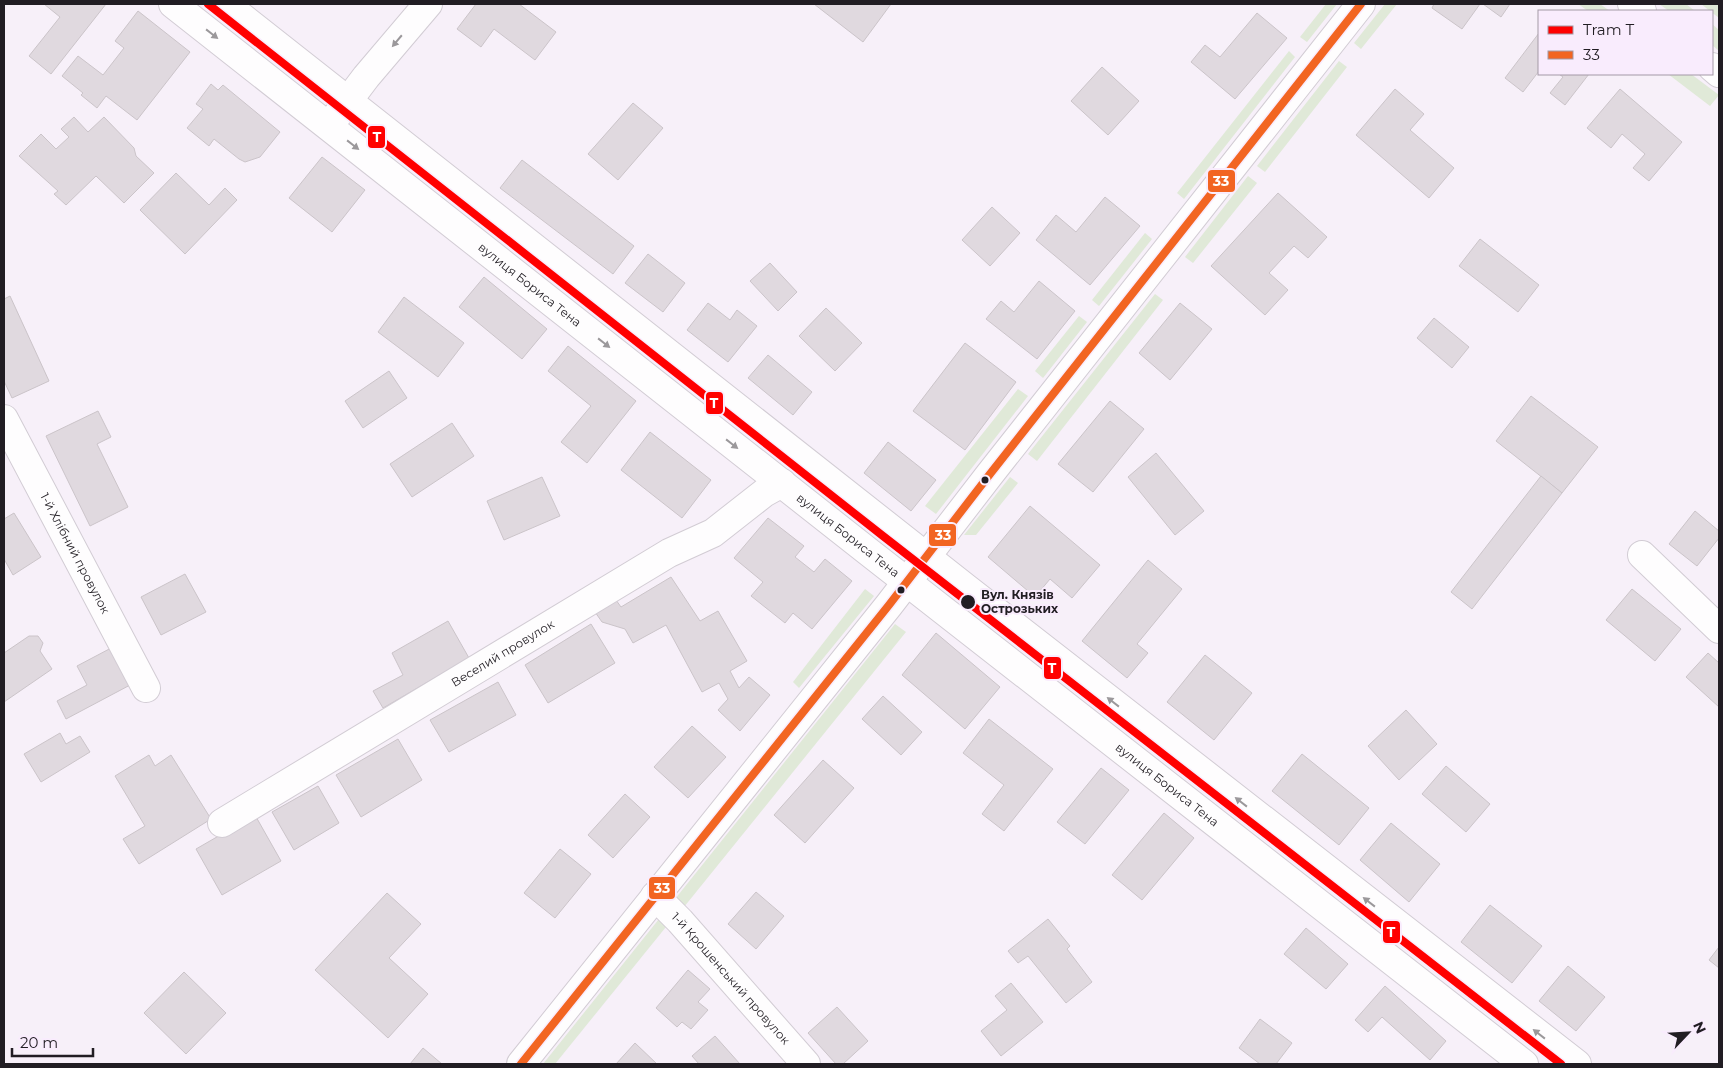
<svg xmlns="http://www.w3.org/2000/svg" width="1723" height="1068" viewBox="0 0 1723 1068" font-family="Montserrat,sans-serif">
<rect width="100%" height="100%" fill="#f7f0f9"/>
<g fill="#e0e9d8">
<polygon points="1326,4 1337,4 1307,42 1300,37"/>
<polygon points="1385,4 1397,4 1361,49 1354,43"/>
<polygon points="1578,4 1600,4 1610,11 1588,11"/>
<polygon points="1659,4 1686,4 1695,11 1669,11"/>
<polygon points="1701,4 1719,4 1719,18"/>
<polygon points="1712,24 1719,30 1719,51 1712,45"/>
<polygon points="1289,51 1295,57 1184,199 1177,193"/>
<polygon points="1339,61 1347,67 1265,172 1257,166"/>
<polygon points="1668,74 1691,74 1719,95 1710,106"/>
<polygon points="1248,176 1257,183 1193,263 1185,257"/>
<polygon points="1145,233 1152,239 1099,306 1092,300"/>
<polygon points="1155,294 1163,300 1037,461 1028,454"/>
<polygon points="1079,316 1087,322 1043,378 1035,371"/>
<polygon points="1018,389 1028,396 936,514 925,506"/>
<polygon points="1010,477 1018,483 976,535 964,535"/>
<polygon points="865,589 874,596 799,688 793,682"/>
<polygon points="895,624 906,632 680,912 671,904"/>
<polygon points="663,914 670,922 555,1064 543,1064"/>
</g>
<g fill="#e0d9df" stroke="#cbc4c9">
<polygon points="44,4 106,4 51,74 29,56 60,17"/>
<polygon points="476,4 519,4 556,32 535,60 494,29 481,47 457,29"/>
<polygon points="814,4 891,4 863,42"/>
<polygon points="1434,4 1480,4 1462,29 1432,8"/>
<polygon points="1483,4 1510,4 1501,17"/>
<polygon points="138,11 190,52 137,120 106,96 97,108 81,95 83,93 62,76 78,56 103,75 124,48 115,41"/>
<polygon points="1257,13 1287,38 1235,99 1191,62 1205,45 1220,57"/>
<polygon points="1539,33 1539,71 1523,92 1505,78"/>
<polygon points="1102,67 1139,101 1108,135 1071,101"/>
<polygon points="1559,74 1589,74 1565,105 1550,93 1563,77"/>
<polygon points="211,84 218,90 223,85 280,132 260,157 245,162 239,159 214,139 209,146 187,128 203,109 196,104"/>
<polygon points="1395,89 1424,114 1410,130 1454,168 1429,198 1356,135"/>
<polygon points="1620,89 1682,142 1649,181 1633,168 1645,154 1622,134 1611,148 1587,128"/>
<polygon points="633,103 663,128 618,180 588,154"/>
<polygon points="74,117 88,132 104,117 134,148 136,156 154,173 124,203 96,176 66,205 54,194 58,191 19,156 41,134 56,149 69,137 61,129"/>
<polygon points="322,157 365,190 332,232 289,198"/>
<polygon points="522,160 634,246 613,274 500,188"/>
<polygon points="176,173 209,205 225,188 237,200 185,254 140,210"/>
<polygon points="1278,193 1327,237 1308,258 1294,246 1269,273 1288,290 1265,315 1211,266"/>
<polygon points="1105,197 1140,226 1090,285 1036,240 1056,215 1076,232"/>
<polygon points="992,207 1020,233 990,266 962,240"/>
<polygon points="1480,239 1539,285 1518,312 1459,266"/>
<polygon points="648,254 685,283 663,312 625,283"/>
<polygon points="770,263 797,292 778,311 750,281"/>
<polygon points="484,277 547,329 522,359 459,307"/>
<polygon points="1039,281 1075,311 1037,359 986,319 1001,301 1014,312"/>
<polygon points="10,296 49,381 12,398 4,381 4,299"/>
<polygon points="404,297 464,343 438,377 378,332"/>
<polygon points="708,303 730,320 737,310 757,326 728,362 687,330"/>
<polygon points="1180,303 1212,329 1170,380 1139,353"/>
<polygon points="826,308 862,343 835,371 799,336"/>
<polygon points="1434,318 1469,347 1452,368 1417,338"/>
<polygon points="965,343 1016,382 965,450 913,411"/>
<polygon points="568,346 636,401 587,463 561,442 591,406 548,371"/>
<polygon points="768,355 812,392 793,415 748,378"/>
<polygon points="389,371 407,398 363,428 345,401"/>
<polygon points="1531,396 1598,447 1562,493 1496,441"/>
<polygon points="1110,401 1144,429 1093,492 1058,464"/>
<polygon points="98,411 111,437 97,444 128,507 90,526 46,436"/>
<polygon points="452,423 474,456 412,497 390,464"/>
<polygon points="650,432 711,480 682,518 621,470"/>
<polygon points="888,442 936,480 911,511 864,473"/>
<polygon points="1156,453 1204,511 1175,535 1128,477"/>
<polygon points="1541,476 1562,493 1472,609 1451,592"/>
<polygon points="542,477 560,516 504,540 487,501"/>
<polygon points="1030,506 1100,565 1072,598 1050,579 1035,597 988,557"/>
<polygon points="1695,511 1719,531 1719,538 1697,566 1669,544"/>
<polygon points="14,513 41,557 13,575 4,559 4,519"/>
<polygon points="768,518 804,546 795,557 814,572 825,559 852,581 812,629 793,613 785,623 751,596 763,582 734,558"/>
<polygon points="1148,560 1182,589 1137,644 1148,653 1127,678 1082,641"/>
<polygon points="185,574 206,612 161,635 141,597"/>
<polygon points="671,577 700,621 718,611 747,661 730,671 739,688 749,677 770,695 740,731 718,710 728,699 719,683 702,692 666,625 633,643 625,629 602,622 595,612 616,600 621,607"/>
<polygon points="1632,589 1681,629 1655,661 1606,620"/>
<polygon points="448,621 469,658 383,708 373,691 403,675 392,653"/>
<polygon points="591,624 615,663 548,703 525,665"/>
<polygon points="936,633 1000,687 965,729 902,675"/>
<polygon points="29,636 38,636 43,643 40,651 52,669 4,702 4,653"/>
<polygon points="113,647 132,684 66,719 57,701 87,685 77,666"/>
<polygon points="1708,653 1719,663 1719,707 1686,677"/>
<polygon points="1205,655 1252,693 1214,740 1167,702"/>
<polygon points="498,682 516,715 449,752 430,720"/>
<polygon points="883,696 922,732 901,755 862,719"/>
<polygon points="1406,710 1437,744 1399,780 1368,746"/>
<polygon points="989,719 1053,769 1004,831 982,814 1004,785 963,753"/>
<polygon points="692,726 726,757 688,798 654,767"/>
<polygon points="60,733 66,744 80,736 90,752 41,782 24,754"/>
<polygon points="398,739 422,780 361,817 336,775"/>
<polygon points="1302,754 1369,808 1339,845 1272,791"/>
<polygon points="149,755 155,766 171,755 211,819 139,864 123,839 145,826 115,776"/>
<polygon points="823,760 854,788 805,843 774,815"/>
<polygon points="1446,766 1490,804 1466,832 1422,794"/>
<polygon points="1101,768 1129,790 1085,844 1057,822"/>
<polygon points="318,786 339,823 294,850 272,812"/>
<polygon points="625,794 650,817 613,858 588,835"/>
<polygon points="1164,813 1194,838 1142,900 1112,875"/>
<polygon points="255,815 281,861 222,895 196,849"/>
<polygon points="1391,823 1440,864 1409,902 1360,860"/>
<polygon points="560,849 591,874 555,918 524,893"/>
<polygon points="756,892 784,916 756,949 728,924"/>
<polygon points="387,893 421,924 389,958 428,994 388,1038 315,970"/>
<polygon points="1490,905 1542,946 1512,983 1461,942"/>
<polygon points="1048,919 1070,946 1067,949 1092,982 1066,1003 1028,956 1018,963 1008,951"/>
<polygon points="1306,928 1348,964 1326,989 1284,954"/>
<polygon points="1719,947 1719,968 1709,960"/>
<polygon points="1568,966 1605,997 1576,1031 1539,1001"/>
<polygon points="688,970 710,989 698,1002 708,1010 691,1029 682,1022 677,1027 656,1008"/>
<polygon points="184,972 226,1013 186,1054 144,1013"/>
<polygon points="1011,983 1043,1022 1001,1056 981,1031 1007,1010 995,996"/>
<polygon points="1385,986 1446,1041 1430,1060 1382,1017 1368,1032 1355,1020"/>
<polygon points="837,1007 868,1041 843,1064 836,1064 808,1033"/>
<polygon points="1260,1019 1292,1043 1276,1064 1260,1064 1239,1048"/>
<polygon points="715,1036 740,1064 699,1064 692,1056"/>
<polygon points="635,1043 657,1064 616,1064"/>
<polygon points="423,1048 442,1064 410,1064"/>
</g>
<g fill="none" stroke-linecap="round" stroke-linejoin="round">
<g stroke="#d2ccd4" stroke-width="30">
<g id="minor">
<polyline points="329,126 366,77 428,4"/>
<path id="s1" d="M4 419 146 688"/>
<polyline points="1642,555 1719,629"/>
<path id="s2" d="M222 823 669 553 713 533 764 493 782 483"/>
<path id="s3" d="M655 896 680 921 806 1064"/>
</g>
</g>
<g stroke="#d2ccd4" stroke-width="30">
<g id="tertiary">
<path id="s4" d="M173 4 870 553 1524 1064"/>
<polyline points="225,4 966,588 1577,1064"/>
<polyline points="1632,4 1642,11"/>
<polyline points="1712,67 1719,73"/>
<polyline points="521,1064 889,605 990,474 1361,4"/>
</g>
</g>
<use href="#minor" stroke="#fefdfe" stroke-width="28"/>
<use href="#tertiary" stroke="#fefdfe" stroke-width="28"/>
<g stroke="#f9ecfd" stroke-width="11">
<polyline id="bus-1" points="521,1064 889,605 990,474 1361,4"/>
</g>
<use href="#bus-1" stroke="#f26522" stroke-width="8"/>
<g stroke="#f9ecfd" stroke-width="11">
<polyline id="tram-1" points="208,4 883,536 1561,1064"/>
</g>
<use href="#tram-1" stroke="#f00" stroke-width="8"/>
</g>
<defs><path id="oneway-solid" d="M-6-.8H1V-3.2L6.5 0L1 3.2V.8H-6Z" transform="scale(1.25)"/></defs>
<g fill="#9b989b">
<use href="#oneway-solid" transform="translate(212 34) rotate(38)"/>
<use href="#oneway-solid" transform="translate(397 41) rotate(130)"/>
<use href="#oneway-solid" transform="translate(353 145) rotate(38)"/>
<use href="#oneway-solid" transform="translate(604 343) rotate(38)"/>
<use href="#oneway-solid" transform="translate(732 444) rotate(38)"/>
<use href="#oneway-solid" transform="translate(1113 702) rotate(-142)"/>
<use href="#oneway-solid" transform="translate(1241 802) rotate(-142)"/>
<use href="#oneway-solid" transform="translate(1369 902) rotate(-142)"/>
<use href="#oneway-solid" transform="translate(1539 1034) rotate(-142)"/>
</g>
<g fill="#211d23" stroke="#f9ecfd" stroke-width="2">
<circle cx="985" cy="480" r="4.5"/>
<circle cx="901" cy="590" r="4.5"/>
<circle cx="968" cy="602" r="8"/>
</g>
<g text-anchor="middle" stroke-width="4" stroke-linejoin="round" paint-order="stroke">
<g font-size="12" fill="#211d23" stroke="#f9ecfd">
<text dy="4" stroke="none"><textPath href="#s4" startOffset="454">вулиця Бориса Тена</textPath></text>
<text dy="4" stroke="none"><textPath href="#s4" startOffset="859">вулиця Бориса Тена</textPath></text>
<text dy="4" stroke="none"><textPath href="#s1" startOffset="152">1-й Хлібний провулок</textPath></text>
<text dy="4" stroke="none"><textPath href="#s2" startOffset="328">Веселий провулок</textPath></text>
<text dy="4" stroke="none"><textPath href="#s4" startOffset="1264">вулиця Бориса Тена</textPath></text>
<text dy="4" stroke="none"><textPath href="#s3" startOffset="112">1-й Крошенський провулок</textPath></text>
</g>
<g font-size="12" font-weight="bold" fill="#211d23" stroke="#f9ecfd" text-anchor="start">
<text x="981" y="599">Вул. Князів<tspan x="981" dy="14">Острозьких</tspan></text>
</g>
</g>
<g stroke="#f9ecfd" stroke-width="2">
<rect x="367" y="125" width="19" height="24" rx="5" fill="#f00"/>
<rect x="1207" y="169" width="29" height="24" rx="5" fill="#f26522"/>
<rect x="705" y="391" width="19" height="24" rx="5" fill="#f00"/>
<rect x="928" y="523" width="29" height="24" rx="5" fill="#f26522"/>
<rect x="1043" y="656" width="19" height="24" rx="5" fill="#f00"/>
<rect x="648" y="876" width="28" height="24" rx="5" fill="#f26522"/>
<rect x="1382" y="920" width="19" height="24" rx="5" fill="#f00"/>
</g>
<g font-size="14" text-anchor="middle" font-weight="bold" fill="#fff">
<text x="377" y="142">Т</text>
<text x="1221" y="186">33</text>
<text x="714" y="408">Т</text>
<text x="943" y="540">33</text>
<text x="1052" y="673">Т</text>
<text x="662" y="893">33</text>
<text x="1391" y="937">Т</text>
</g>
<rect width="1723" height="1068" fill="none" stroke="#211d23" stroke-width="10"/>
<rect x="1538" y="10" width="175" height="65" fill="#f9ecfd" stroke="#a399a6"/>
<rect x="1548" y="26" width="25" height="8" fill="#ff0000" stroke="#a399a6"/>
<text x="1583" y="35" font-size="15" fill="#211d23">Tram Т</text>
<rect x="1548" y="51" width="25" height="8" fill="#f26522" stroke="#a399a6"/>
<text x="1583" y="60" font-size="15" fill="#211d23">33</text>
<g transform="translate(1688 1033) rotate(65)" stroke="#f9ecfd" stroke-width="4" paint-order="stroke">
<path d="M0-4L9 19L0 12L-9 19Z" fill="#211d23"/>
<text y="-8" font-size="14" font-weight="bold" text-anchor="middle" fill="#211d23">N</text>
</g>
<path d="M12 1048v8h81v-8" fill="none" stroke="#211d23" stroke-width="2.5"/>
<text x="20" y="1048" font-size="15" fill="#211d23" stroke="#f9ecfd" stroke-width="4" paint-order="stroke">20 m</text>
</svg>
